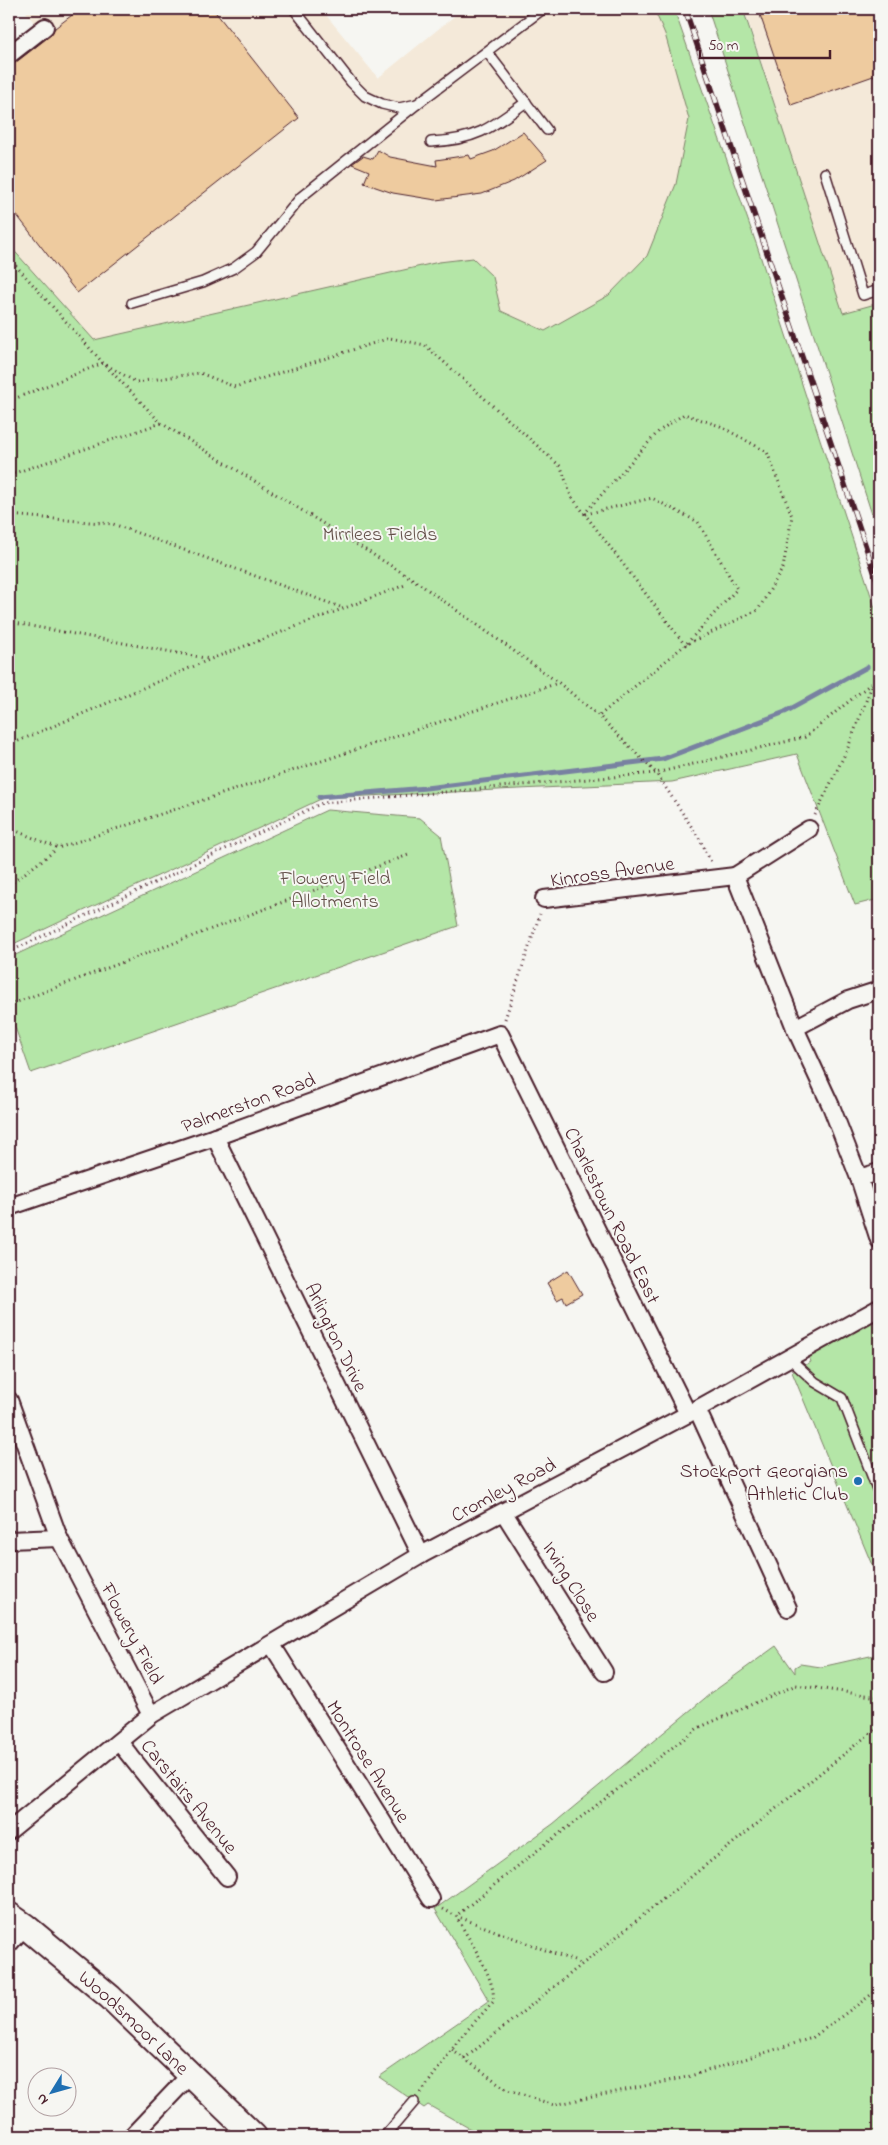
<svg xmlns="http://www.w3.org/2000/svg" width="888" height="2145" viewBox="0 0 888 2145" font-family="'Indie Flower',sans-serif">
<rect width="100%" height="100%" fill="#f6f6f2"/>
<filter id="ink" filterUnits="userSpaceOnUse"><feTurbulence type="fractalNoise" baseFrequency=".02" numOctaves="2"/><feDisplacementMap in="SourceGraphic" scale="10" xChannelSelector="R" yChannelSelector="G"/><feConvolveMatrix kernelMatrix="1 2 1 2 8 2 1 2 1" color-interpolation-filters="sRGB"/></filter>
<g filter="url(#ink)">
<g fill="#f4e9d9">
<polygon points="24,9 321,9 378,78 463,9 669,9 751,254 545,331 411,271 95,341 9,245 9,43 34,23"/>
<polygon points="744,9 879,9 879,419 877,420"/>
</g>
<g fill="#b4e6a7" stroke="#7f8269">
<polygon points="654,9 674,9 757,246 879,620 879,899 855,905 797,754 672,782 323,798 9,946 9,245 94,340 439,262 473,258 493,277 501,311 545,331 609,295 647,256 676,184 689,119 665,34"/>
<polygon points="708,9 743,9 843,313 879,303 879,419 877,420 879,427 879,536"/>
<polygon points="327,810 420,818 441,835 458,926 31,1073 9,1010 9,958"/>
<polygon points="879,1317 879,1582 792,1372 811,1362 809,1357"/>
<polygon points="776,1646 795,1673 795,1667 800,1664 821,1667 879,1654 879,2136 483,2136 428,2105 424,2108 379,2077 489,2001 435,1909 553,1824 710,1694"/>
</g>
<g fill="none" stroke-linecap="round" stroke-linejoin="round">
<polyline stroke="#7881a1" stroke-width="5" points="319,797 426,788 663,759 785,712 867,667"/>
</g>
<g fill="#eecb9f" stroke="#4a1f2b">
<polygon points="80,9 213,9 299,118 77,293 9,205 9,65 15,63 51,35 55,28"/>
<polygon points="758,9 879,9 879,74 791,105"/>
<polygon points="523,132 547,160 514,181 482,194 436,200 393,193 364,183 369,171 352,164 363,156 373,159 378,150 390,157 437,166 436,160 469,155 471,159 493,151"/>
<polygon points="568,1270 582,1294 566,1303 563,1297 557,1300 547,1283"/>
</g>
<g fill="none" stroke-linecap="round" stroke-linejoin="round">
<g stroke="#4a1f2b" stroke-width="12">
<g id="lane">
<polyline points="294,9 351,82 365,96 382,104 399,108 417,104 543,9"/>
<polyline points="487,52 547,130"/>
<path d="M431 142C476 140 491 128 526 102"/>
<polyline points="825,173 863,295 879,290"/>
<polyline points="132,303 203,282 234,268 256,252 301,197 417,104"/>
<polyline points="789,1358 815,1382 842,1398 879,1494"/>
<polyline points="385,2136 414,2102"/>
</g>
</g>
<g stroke="#4a1f2b" stroke-width="20">
<g id="street">
<polyline points="9,55 45,27"/>
<polyline points="735,876 809,829"/>
<polyline points="544,899 735,876 795,1028 831,1106 859,1178 879,1240"/>
<polyline points="795,1028 848,1000 879,990"/>
<polyline points="215,1137 421,1555"/>
<polyline points="859,1178 879,1172"/>
<polyline points="9,1207 215,1137 500,1034 688,1414"/>
<polyline points="9,1400 59,1538 151,1715 9,1831"/>
<polyline points="697,1409 788,1608"/>
<polyline points="504,1513 604,1672"/>
<polyline points="9,1540 59,1538"/>
<polyline points="272,1645 431,1899"/>
<polyline points="151,1715 421,1555 688,1414 879,1308"/>
<polyline points="119,1742 227,1877"/>
<polyline points="9,1944 25,1926"/>
<polyline points="132,2136 191,2074"/>
</g>
</g>
<g stroke="#4a1f2b" stroke-width="28">
<g id="secondary">
<path id="s1" d="M9 1915 25 1926 110 1997 254 2136"/>
</g>
</g>
<g stroke="#4a1f2b" stroke-width="3" stroke-dasharray="1 4" stroke-linecap="butt">
<polyline points="9,258 103,363 136,382 200,373 235,387 390,338 425,345 561,467 571,496 685,645 599,716 656,773 805,737 874,681"/>
<polyline points="9,401 103,363 161,423 414,580 559,683 599,716"/>
<polyline points="9,475 161,423"/>
<polyline points="584,514 659,431 684,414 720,426 767,452 792,516 783,568 758,610 685,645"/>
<polyline points="586,514 652,498 698,522 737,589 687,643"/>
<polyline points="9,515 113,524 343,608"/>
<polyline points="9,622 210,659"/>
<polyline points="874,682 879,696"/>
<polyline points="9,745 211,659 405,585"/>
<polyline points="815,815 847,750 873,683"/>
<polyline points="9,828 58,848 558,683"/>
<polyline points="9,885 57,849"/>
<polyline points="9,952 322,803 656,773 699,838 711,862"/>
<polyline points="9,1005 411,854"/>
<polyline points="505,1019 540,914"/>
<polyline points="443,1909 456,1916 582,1964"/>
<polyline points="452,2050 508,2090 554,2105 687,2077 812,2038 879,1989"/>
<polyline points="464,2059 879,1726"/>
<path d="M421 2093 460 2038 493 2002C498 1981 466 1935 456 1916L534 1853 698 1728 796 1685 879 1697"/>
</g>
<use href="#lane" stroke="#f6f6f2" stroke-width="9"/>
<use href="#street" stroke="#f6f6f2" stroke-width="16"/>
<use href="#secondary" stroke="#f6f6f2" stroke-width="24"/>
<g stroke="#4a1f2b" stroke-width="5.5">
<polyline id="rail" points="685,9 879,586"/>
</g>
<use href="#rail" stroke="#f6f6f2" stroke-width="4" stroke-dasharray="11" stroke-linecap="butt"/>
</g>
</g>
<circle fill="#1f6fb2" stroke="#f6f6f2" stroke-width="2" cx="858" cy="1481" r="5"/>
<g text-anchor="middle" stroke-width="4" stroke-linejoin="round" paint-order="stroke">
<g font-size="20" fill="#64514a" stroke="#f6f6f2">
<text x="380" y="540">Mirrlees Fields</text>
<text x="335" y="884">Flowery Field<tspan x="335" dy="23">Allotments</tspan></text>
</g>
<g font-size="20" fill="#4a1f2b" stroke="#f6f6f2">
<text transform="translate(612 871) rotate(-8)" y="7">Kinross Avenue</text>
<text transform="translate(248 1102) rotate(-20)" y="7">Palmerston Road</text>
<text transform="translate(613 1215) rotate(64)" y="7">Charlestown Road East</text>
<text transform="translate(337 1337) rotate(64)" y="7">Arlington Drive</text>
<text transform="translate(503 1489) rotate(-28)" y="7">Cromley Road</text>
<text transform="translate(572 1581) rotate(58)" y="7">Irving Close</text>
<text transform="translate(133 1633) rotate(62)" y="7">Flowery Field</text>
<text transform="translate(369 1761) rotate(58)" y="7">Montrose Avenue</text>
<text transform="translate(190 1796) rotate(51)" y="7">Carstairs Avenue</text>
<text dy="7" stroke="none"><textPath href="#s1" startOffset="165">Woodsmoor Lane</textPath></text>
</g>
<g font-size="20" fill="#4a1f2b" stroke="#f6f6f2" text-anchor="end">
<text x="848" y="1477">Stockport Georgians<tspan x="848" dy="23">Athletic Club</tspan></text>
</g>
</g>
<rect width="888" height="2145" fill="none" stroke="#f6f6f2" stroke-width="30"/>
<rect x="15" y="15" width="858" height="2115" fill="none" stroke="#4a1f2b" stroke-width="2" filter="url(#ink)"/>
<g transform="translate(52 2092) rotate(233)"><circle r="24" fill="#f6f6f2" stroke="#b1a0a2"/>
<path d="M0-4L9 19L0 12L-9 19Z" fill="#1f6fb2"/>
<text y="-8" font-size="14" font-weight="bold" text-anchor="middle" fill="#4a1f2b">N</text>
</g>
<path d="M700 50v8h130v-8" fill="none" stroke="#4a1f2b" stroke-width="2.5"/>
<text x="708" y="50" font-size="15" fill="#4a1f2b" stroke="#f6f6f2" stroke-width="4" paint-order="stroke">50 m</text>
</svg>
